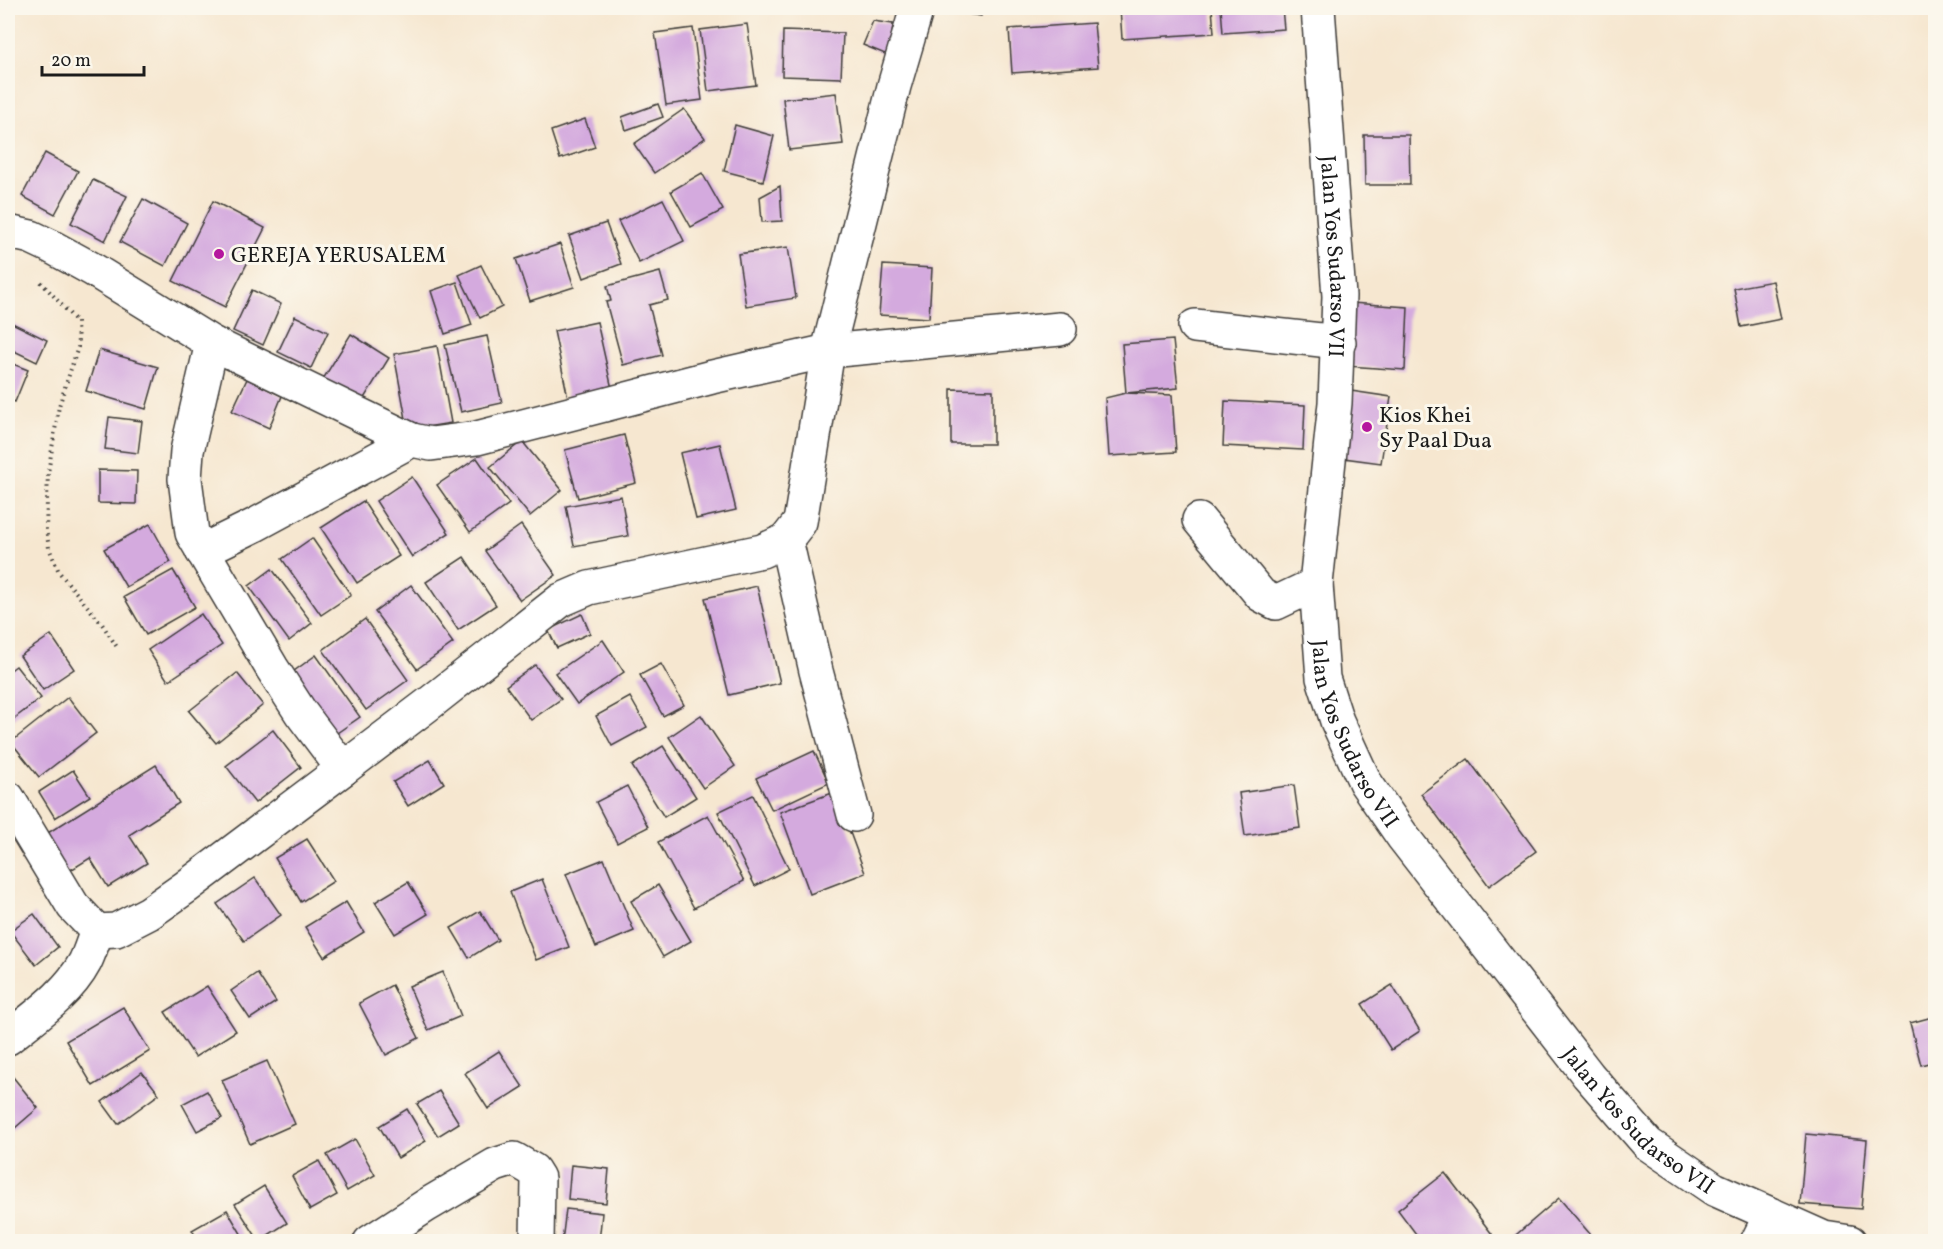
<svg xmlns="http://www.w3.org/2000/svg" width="1943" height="1249" viewBox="0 0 1943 1249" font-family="Vollkorn,serif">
<rect width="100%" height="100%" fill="#fbf7ec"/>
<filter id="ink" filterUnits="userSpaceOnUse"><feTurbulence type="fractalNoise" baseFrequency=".0167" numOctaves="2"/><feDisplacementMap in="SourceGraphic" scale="12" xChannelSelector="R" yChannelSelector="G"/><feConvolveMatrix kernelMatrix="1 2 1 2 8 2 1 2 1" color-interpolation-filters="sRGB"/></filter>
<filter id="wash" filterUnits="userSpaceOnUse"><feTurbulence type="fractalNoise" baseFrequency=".008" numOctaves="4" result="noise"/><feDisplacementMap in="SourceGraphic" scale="24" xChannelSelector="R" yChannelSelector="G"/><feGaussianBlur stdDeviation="1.35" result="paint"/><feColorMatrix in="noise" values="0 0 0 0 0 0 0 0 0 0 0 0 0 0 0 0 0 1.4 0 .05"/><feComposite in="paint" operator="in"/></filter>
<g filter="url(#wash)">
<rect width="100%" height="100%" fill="#f6e7d0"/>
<g id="blocks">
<g fill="#d4aade">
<polygon points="939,8 982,8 981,16 939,10"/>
<polygon points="1120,8 1212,8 1214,33 1122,39"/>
<polygon points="1221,8 1282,8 1284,29 1223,33"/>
<polygon points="873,21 893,24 890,56 863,45"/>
<polygon points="1094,23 1098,67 1012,73 1009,29"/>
<polygon points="747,24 756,85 708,91 700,30"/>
<polygon points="693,28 702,100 666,105 655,33"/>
<polygon points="783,31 843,33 841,78 782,76"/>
<polygon points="836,93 843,144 789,150 783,99"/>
<polygon points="658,104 663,117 626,130 622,117"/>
<polygon points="684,109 705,138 654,173 634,144"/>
<polygon points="585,119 595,147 560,159 551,131"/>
<polygon points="735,125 774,136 763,181 724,171"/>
<polygon points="1364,135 1409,135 1410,185 1365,185"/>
<polygon points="45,153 78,171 55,214 22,196"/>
<polygon points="702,173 723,210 691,227 671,191"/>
<polygon points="93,180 127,196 105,241 71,223"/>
<polygon points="780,186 782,221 762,222 760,197"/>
<polygon points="143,199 187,223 165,266 120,242"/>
<polygon points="663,199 684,241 639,263 618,221"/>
<polygon points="213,201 265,228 225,307 173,281"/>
<polygon points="606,223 621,264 584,278 569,236"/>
<polygon points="560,244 574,287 530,301 516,259"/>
<polygon points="788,247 796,298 746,306 738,254"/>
<polygon points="481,265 502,307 480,318 459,275"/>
<polygon points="883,265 932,268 929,318 879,315"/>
<polygon points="660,272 668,300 649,305 662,355 623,365 606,302 611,301 607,286"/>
<polygon points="1773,281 1781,319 1741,327 1734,288"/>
<polygon points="457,282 472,325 445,334 431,291"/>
<polygon points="252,290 281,304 263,345 233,331"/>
<polygon points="1351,303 1408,307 1405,370 1348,366"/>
<polygon points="295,316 328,332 311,368 278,352"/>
<polygon points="8,321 47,340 37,362 8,348"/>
<polygon points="597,322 612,389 568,398 554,331"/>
<polygon points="351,334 389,358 358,408 320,384"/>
<polygon points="487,336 502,403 461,412 445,345"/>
<polygon points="1173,340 1178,388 1126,393 1172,395 1176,452 1109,456 1105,398 1126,393 1122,344"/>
<polygon points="437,346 451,423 408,430 394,354"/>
<polygon points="99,350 158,367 146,409 86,391"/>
<polygon points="8,362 28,370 15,402 8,399"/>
<polygon points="247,379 282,396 269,428 232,411"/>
<polygon points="951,389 993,390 993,444 951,444"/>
<polygon points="1351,391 1391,397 1381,463 1344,458"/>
<polygon points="1225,401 1305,405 1303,450 1223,446"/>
<polygon points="109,417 142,421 138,453 105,449"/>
<polygon points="624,435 636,483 578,498 565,450"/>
<polygon points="522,441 562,490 530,516 490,467"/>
<polygon points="720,444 736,510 696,519 680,453"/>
<polygon points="477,458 509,504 470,532 437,485"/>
<polygon points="98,470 137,471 136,504 98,503"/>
<polygon points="412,477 449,533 412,557 376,501"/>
<polygon points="621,496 628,536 574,546 566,506"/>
<polygon points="363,501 399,556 357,583 321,528"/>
<polygon points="150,524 171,562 126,587 104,549"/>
<polygon points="521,525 556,575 520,600 485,551"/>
<polygon points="312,538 351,595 321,615 282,559"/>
<polygon points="464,557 496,605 458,630 426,582"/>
<polygon points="272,569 312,623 289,641 249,586"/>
<polygon points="173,570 195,607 146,635 124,597"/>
<polygon points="411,585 453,643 417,669 375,612"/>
<polygon points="757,586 780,683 729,695 705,598"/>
<polygon points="201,614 222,645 168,681 148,650"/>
<polygon points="582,614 590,633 557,648 548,630"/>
<polygon points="365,619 408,680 366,710 323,650"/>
<polygon points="51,635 74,669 43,690 20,656"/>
<polygon points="603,640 624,672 577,704 555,673"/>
<polygon points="316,655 360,717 334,735 290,674"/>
<polygon points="661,664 684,705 663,716 640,675"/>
<polygon points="535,665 561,699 531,720 506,686"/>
<polygon points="16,666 41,698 8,723 8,672"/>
<polygon points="237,673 263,705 216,743 189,711"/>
<polygon points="68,697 96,733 39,777 11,742"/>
<polygon points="630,697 647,727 612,746 596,716"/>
<polygon points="701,715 735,766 703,788 669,737"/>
<polygon points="273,730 301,767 255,803 226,766"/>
<polygon points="663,746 696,797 664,817 632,766"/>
<polygon points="814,751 829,783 772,810 756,778"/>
<polygon points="1468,759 1536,851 1489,886 1421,794"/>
<polygon points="430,760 444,783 408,806 393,782"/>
<polygon points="156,765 179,803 129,835 147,863 108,887 90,858 66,873 43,836"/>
<polygon points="73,770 90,796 55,818 39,792"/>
<polygon points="1294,785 1300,828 1245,836 1239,793"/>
<polygon points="627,786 648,827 617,843 596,802"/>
<polygon points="835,792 865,873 810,894 780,812"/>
<polygon points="753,795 789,869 755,886 718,812"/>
<polygon points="708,815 744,881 694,908 658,842"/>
<polygon points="307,839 334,881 301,902 275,858"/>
<polygon points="604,859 634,931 596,947 566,874"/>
<polygon points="255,878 281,915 244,941 217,904"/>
<polygon points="542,879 569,947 536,960 510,892"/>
<polygon points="408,882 428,914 395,934 375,902"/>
<polygon points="658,885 691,941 663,957 631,901"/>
<polygon points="346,902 364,932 324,957 305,927"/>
<polygon points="480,911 498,940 469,958 451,928"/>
<polygon points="34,914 58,947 36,965 10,931"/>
<polygon points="443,972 461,1016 428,1030 409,986"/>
<polygon points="257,973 276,1002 250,1019 231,991"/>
<polygon points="392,985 419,1038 386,1055 359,1003"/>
<polygon points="1392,985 1420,1031 1391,1050 1362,1004"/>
<polygon points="207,986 236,1031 195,1057 165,1012"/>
<polygon points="123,1007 150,1051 93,1086 66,1041"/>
<polygon points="1936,1016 1936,1061 1921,1065 1910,1023"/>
<polygon points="499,1051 523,1087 488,1109 465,1073"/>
<polygon points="267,1061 295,1124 250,1144 222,1080"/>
<polygon points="142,1072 159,1094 118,1124 102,1102"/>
<polygon points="13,1077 38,1108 8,1134 8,1081"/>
<polygon points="207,1091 222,1118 197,1131 182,1104"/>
<polygon points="439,1091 459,1123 438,1136 417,1104"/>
<polygon points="407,1109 426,1141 398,1158 379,1126"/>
<polygon points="1806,1134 1867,1140 1861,1209 1800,1204"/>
<polygon points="355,1139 375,1175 347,1191 327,1155"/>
<polygon points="319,1161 337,1195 310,1210 292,1176"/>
<polygon points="571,1165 609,1169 606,1203 568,1199"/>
<polygon points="1445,1173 1492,1234 1483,1242 1422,1242 1398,1210"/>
<polygon points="264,1186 287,1223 259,1241 235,1204"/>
<polygon points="1559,1198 1597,1242 1512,1242 1510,1240"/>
<polygon points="566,1209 602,1213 599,1242 562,1242"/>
<polygon points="227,1210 246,1242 199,1242 192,1230"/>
</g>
</g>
</g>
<g filter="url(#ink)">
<use href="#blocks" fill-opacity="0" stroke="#3d3a37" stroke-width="1.5"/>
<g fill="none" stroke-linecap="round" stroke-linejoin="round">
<g stroke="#3d3a37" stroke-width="36">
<g id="minor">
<path id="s1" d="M1318 8 1339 296 1335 403 1316 584 1323 678 1337 721 1365 782 1403 837 1588 1075 1648 1144 1714 1189 1824 1238 1850 1242"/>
<polyline points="8,235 13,233 31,237 50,246 92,269 212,343 412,440"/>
<polyline points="1195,326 1339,342"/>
<polyline points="212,343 187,451 185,479 192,533 272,668 301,713 343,769 430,703 561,600 589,588 762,551 786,540 800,522 828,351 894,86 917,8"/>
<polyline points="1199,520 1261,595 1276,603 1316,584"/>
<polyline points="786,540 816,671 854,815"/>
<polyline points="202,551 255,525 412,440 431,444 477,438 712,377 828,351 1060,329"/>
<polyline points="8,798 73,906 97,931 116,930 149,913 186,887 343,769"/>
<path d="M8 1038C35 1016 68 994 85 962 90 952 93 941 97 931"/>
<polyline points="370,1242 427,1205 495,1165 514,1159 533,1170 538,1178 537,1242"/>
<polyline points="1757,1242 1771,1214"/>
</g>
</g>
<polyline stroke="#3d3a37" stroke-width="4" stroke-dasharray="1.5 4.5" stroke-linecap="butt" points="41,282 77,322 78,347 59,406 48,473 46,529 49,548 59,572 102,624 117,647"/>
<use href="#minor" stroke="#fff" stroke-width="33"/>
</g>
</g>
<g fill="#b5179e" stroke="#fbf7ec" stroke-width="2">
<circle cx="219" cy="254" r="6"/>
<circle cx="1367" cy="427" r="6"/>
</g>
<g text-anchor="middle" stroke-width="6" stroke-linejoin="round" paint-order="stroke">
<g font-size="22" fill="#1c1c1c" stroke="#fbf7ec" text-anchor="start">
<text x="231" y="262">GEREJA YERUSALEM</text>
<text x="1379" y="422">Kios Khei<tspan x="1379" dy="25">Sy Paal Dua</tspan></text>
</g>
<g font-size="22" fill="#1c1c1c" stroke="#fbf7ec">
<text dy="8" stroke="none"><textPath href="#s1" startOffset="249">Jalan Yos Sudarso VII</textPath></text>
<text dy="8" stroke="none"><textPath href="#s1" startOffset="735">Jalan Yos Sudarso VII</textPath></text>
<text dy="8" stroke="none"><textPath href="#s1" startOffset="1221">Jalan Yos Sudarso VII</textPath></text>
</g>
</g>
<rect width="1943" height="1249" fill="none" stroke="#fbf7ec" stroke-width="30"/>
<path d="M42 66v9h102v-9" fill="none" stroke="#1c1c1c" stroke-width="3"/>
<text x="51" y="66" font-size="18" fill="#1c1c1c" stroke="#fbf7ec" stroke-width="4.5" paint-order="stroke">20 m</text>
</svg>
